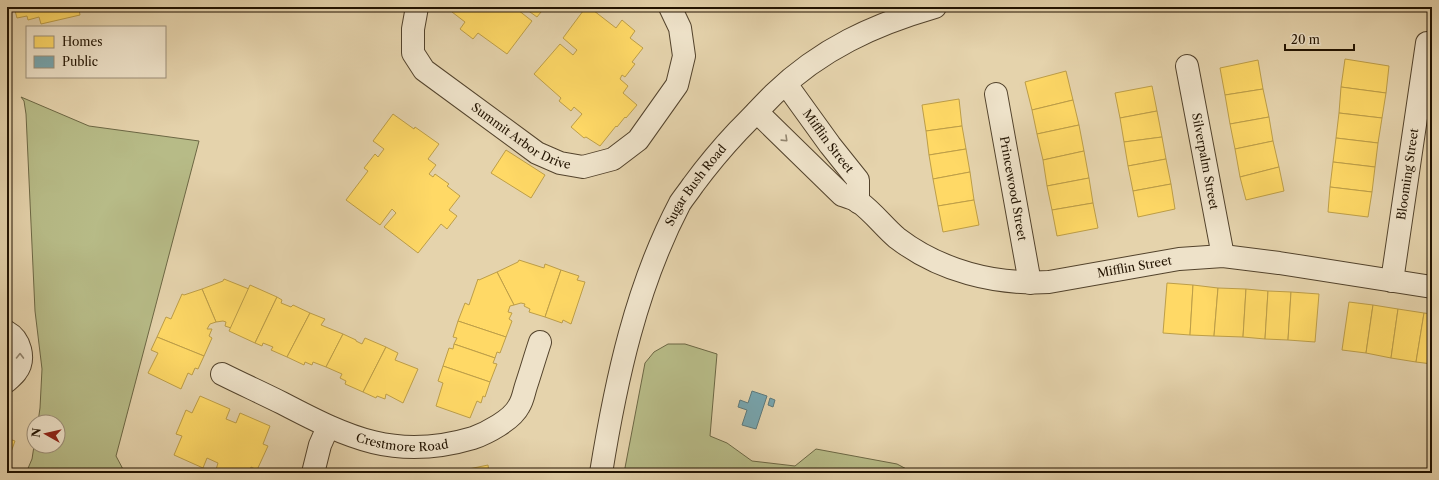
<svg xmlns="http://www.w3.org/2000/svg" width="1439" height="480" viewBox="0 0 1439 480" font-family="'Libre Caslon Text',serif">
<rect width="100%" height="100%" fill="#e5d3ac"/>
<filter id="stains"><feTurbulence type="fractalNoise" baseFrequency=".005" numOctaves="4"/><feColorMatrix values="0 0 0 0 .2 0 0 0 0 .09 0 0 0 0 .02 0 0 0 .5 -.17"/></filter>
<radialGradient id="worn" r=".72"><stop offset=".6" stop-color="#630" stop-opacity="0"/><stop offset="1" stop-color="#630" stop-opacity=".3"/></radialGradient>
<g fill="#b7bb87" stroke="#6c6744">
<polygon points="21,97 89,126 199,141 116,456 125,473 26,473 32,459 34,446 58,446 58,422 38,422 40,408 42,369 35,311 26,114 24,101"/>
<polygon points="668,344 685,344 717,354 710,436 727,443 752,461 795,466 816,449 897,464 914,473 624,473 645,363 654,352"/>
</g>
<g fill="#ffd966" stroke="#bd9e48">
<polygon points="14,7 86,7 86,8 79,9 80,15 41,24 39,17 28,20 27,16 17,18"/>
<polygon points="456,7 520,7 518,10 532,21 507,54 478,33 473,39 460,29 465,22 452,12"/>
<polygon points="523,7 545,7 537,17"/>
<polygon points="586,7 589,7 616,28 622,20 635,31 630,38 643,48 632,62 635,64 625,77 622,75 620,79 628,86 623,93 637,105 626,118 625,117 617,127 616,126 600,146 586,137 584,138 571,127 582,114 574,107 571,111 559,101 561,98 534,74 560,44 573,55 577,50 563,38"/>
<polygon points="1345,59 1389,66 1386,93 1341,87"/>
<polygon points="1258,60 1263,89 1225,95 1220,68"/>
<polygon points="1066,71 1073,100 1032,110 1025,82"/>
<polygon points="1152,86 1157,111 1120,118 1115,93"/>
<polygon points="1341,87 1386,93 1382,118 1339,113"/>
<polygon points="1263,89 1269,117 1230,124 1225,95"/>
<polygon points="959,99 962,126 926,131 922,105"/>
<polygon points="1073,100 1079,125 1037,134 1032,110"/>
<polygon points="1157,111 1162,137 1124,142 1120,118"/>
<polygon points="1339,113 1382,118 1378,143 1336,138"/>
<polygon points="393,114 414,129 415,127 439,144 428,159 436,165 429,174 433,177 435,174 449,184 447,186 460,196 449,210 457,216 447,229 441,224 418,253 384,227 396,213 392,209 380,225 346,200 368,171 364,168 375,154 378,157 384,149 373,141"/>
<polygon points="1269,117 1273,141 1235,149 1230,124"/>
<polygon points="1079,125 1084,151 1043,160 1037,134"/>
<polygon points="962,126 966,149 929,155 926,131"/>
<polygon points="1162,137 1166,159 1128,166 1124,142"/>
<polygon points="1336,138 1378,143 1375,167 1333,162"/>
<polygon points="1273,141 1279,167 1240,177 1235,149"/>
<polygon points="966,149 970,172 933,179 929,155"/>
<polygon points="506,150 545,175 531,198 491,173"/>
<polygon points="1084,151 1089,178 1047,186 1043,160"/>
<polygon points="1166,159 1171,184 1133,191 1128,166"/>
<polygon points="1333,162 1375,167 1372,192 1330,187"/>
<polygon points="1279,167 1284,191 1246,200 1240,177"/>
<polygon points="970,172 974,200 938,206 933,179"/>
<polygon points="1089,178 1093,203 1052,210 1047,186"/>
<polygon points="1171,184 1175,209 1138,217 1133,191"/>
<polygon points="1330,187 1372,192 1368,217 1328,212"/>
<polygon points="974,200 979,225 943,232 938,206"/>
<polygon points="1093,203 1098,228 1057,236 1052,210"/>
<polygon points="519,260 544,268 545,264 561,270 545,317 529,312 530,309 524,306 525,304 521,303 514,305 497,272 518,262"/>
<polygon points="561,270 579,276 577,280 585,282 571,324 563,320 562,323 545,317"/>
<polygon points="497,272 514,305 510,306 508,312 512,313 509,319 512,321 506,337 458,321 465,303 469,305 478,279 479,280"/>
<polygon points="224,279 249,289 231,328 225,326 226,322 223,321 216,322 202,289 223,281"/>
<polygon points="1167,283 1193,285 1190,335 1163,333"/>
<polygon points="250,285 277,297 255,343 229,331"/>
<polygon points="1193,285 1218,288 1214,336 1190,335"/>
<polygon points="1218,288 1246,289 1243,337 1214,336"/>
<polygon points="202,289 216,322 210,324 207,329 212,329 209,336 212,338 204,356 157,337 166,317 171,319 182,294 184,295"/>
<polygon points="1246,289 1268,291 1265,339 1243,337"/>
<polygon points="1268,291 1291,292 1288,340 1265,339"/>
<polygon points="1291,292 1319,294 1315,342 1288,340"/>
<polygon points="277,297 282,300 281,303 291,307 293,305 310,313 287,357 271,350 273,347 263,343 262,346 255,343"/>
<polygon points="1349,302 1373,305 1366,353 1342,350"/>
<polygon points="1373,305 1398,309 1391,358 1366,353"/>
<polygon points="1398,309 1424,313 1416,362 1391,358"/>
<polygon points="310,313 325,319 321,325 343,334 326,367 313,362 312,365 305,362 304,365 287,357"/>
<polygon points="1424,313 1432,314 1432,364 1416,362"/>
<polygon points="458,321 506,337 500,353 497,352 495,358 454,344 457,338 453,337"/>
<polygon points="343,334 356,340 356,341 362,344 365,338 386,347 363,392 345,384 346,381 340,378 342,374 326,367"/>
<polygon points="157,337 204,356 198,369 195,368 192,375 188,373 181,389 148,373 158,353 151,350"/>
<polygon points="454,344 495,358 493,363 497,364 490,382 443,366 449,348 453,349"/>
<polygon points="386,347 398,353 395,360 418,369 403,403 386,394 385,399 377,396 376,398 363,392"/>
<polygon points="443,366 490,382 485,397 483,396 481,403 477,401 470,418 436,406 443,383 438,381"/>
<polygon points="200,396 230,409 226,419 236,423 240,413 270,426 263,444 268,446 257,470 251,467 249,473 215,473 218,463 207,458 203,468 174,455 182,436 176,434 186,410 192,413"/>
<polygon points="7,438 15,441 7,463"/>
<polygon points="488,465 489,472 491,473 460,473 459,471"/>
</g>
<g fill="#76a5af" stroke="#5d797b">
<polygon points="752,391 767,396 756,429 742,425 747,410 738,407 740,400 748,403"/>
<polygon points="770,398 775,400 773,407 768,405"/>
</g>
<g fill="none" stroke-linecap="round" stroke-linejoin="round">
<g stroke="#53432c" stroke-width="24">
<g id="minor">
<path id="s1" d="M417 7 413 29V53L424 70 537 153 560 163 583 167 613 159 638 140 677 85 684 56 680 28 670 7"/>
<path id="s2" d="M1187 66 1223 256"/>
<path id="s3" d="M786 84 830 145 858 180V202"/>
<path id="s4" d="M996 94 1030 283"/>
<path id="s5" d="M757 112 842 195C848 197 855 199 859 202 873 212 884 227 897 238 940 271 995 285 1049 282L1179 259 1223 256 1279 263 1432 287"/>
<path id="s6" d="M1392 281 1427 43"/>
<path d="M7 332C20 339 26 359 16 372 14 375 10 378 7 381"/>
<path id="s7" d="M222 374C242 384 262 393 282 403 349 438 396 461 473 438 487 433 512 420 519 406 523 400 524 392 526 386 531 371 535 357 540 342"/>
<polyline points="313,473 320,445 328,427"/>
<path id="s8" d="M601 473C616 380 636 287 680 203 684 197 689 191 693 185 707 166 722 148 738 131 750 119 762 106 774 94 821 49 873 25 935 7"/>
</g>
</g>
<use href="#minor" stroke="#eee2c9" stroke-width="22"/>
</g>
<defs><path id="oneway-chevron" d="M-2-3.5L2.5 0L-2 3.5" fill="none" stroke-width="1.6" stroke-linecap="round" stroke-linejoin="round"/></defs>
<g stroke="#92856f">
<use href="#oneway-chevron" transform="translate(785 139) rotate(44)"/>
<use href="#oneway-chevron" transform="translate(20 356) rotate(-89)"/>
</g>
<g text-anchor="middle" stroke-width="4" stroke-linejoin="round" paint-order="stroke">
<g font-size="12" fill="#221301" stroke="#eee2c9">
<text dy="4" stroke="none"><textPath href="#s1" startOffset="185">Summit Arbor Drive</textPath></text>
<text dy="4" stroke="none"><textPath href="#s3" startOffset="71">Mifflin Street</textPath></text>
<text dy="4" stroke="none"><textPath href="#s2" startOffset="97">Silverpalm Street</textPath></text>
<text dy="4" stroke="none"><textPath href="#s6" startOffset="108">Blooming Street</textPath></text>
<text dy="4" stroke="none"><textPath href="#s8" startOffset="306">Sugar Bush Road</textPath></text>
<text dy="4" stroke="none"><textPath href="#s4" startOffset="96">Princewood Street</textPath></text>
<text dy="4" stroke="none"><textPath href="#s5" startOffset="438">Mifflin Street</textPath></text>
<text dy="4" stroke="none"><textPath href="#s7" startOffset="195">Crestmore Road</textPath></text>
</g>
</g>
<rect width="1439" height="480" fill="none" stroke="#e5d3ac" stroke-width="24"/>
<rect x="8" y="8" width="1423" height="464" fill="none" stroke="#221301" stroke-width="2"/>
<rect x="12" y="12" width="1415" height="456" fill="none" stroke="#221301"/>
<rect x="26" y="26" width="140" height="52" fill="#eee2c9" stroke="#9c8f79"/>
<rect x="34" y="36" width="20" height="12" fill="#ffd966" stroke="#9c8f79"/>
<text x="62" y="46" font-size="12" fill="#221301">Homes</text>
<rect x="34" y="56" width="20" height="12" fill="#76a5af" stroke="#9c8f79"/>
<text x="62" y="66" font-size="12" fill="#221301">Public</text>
<g transform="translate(46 434) rotate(278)"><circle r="19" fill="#eee2c9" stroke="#9c8f79"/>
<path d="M0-3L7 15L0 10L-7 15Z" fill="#8f2418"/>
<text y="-6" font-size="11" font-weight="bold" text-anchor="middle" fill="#221301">N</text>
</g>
<path d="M1285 44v6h69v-6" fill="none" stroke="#221301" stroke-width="2"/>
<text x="1291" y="44" font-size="12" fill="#221301" stroke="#eee2c9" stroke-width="3" paint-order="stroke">20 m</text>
<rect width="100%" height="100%" filter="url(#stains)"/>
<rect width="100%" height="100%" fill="url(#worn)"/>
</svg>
